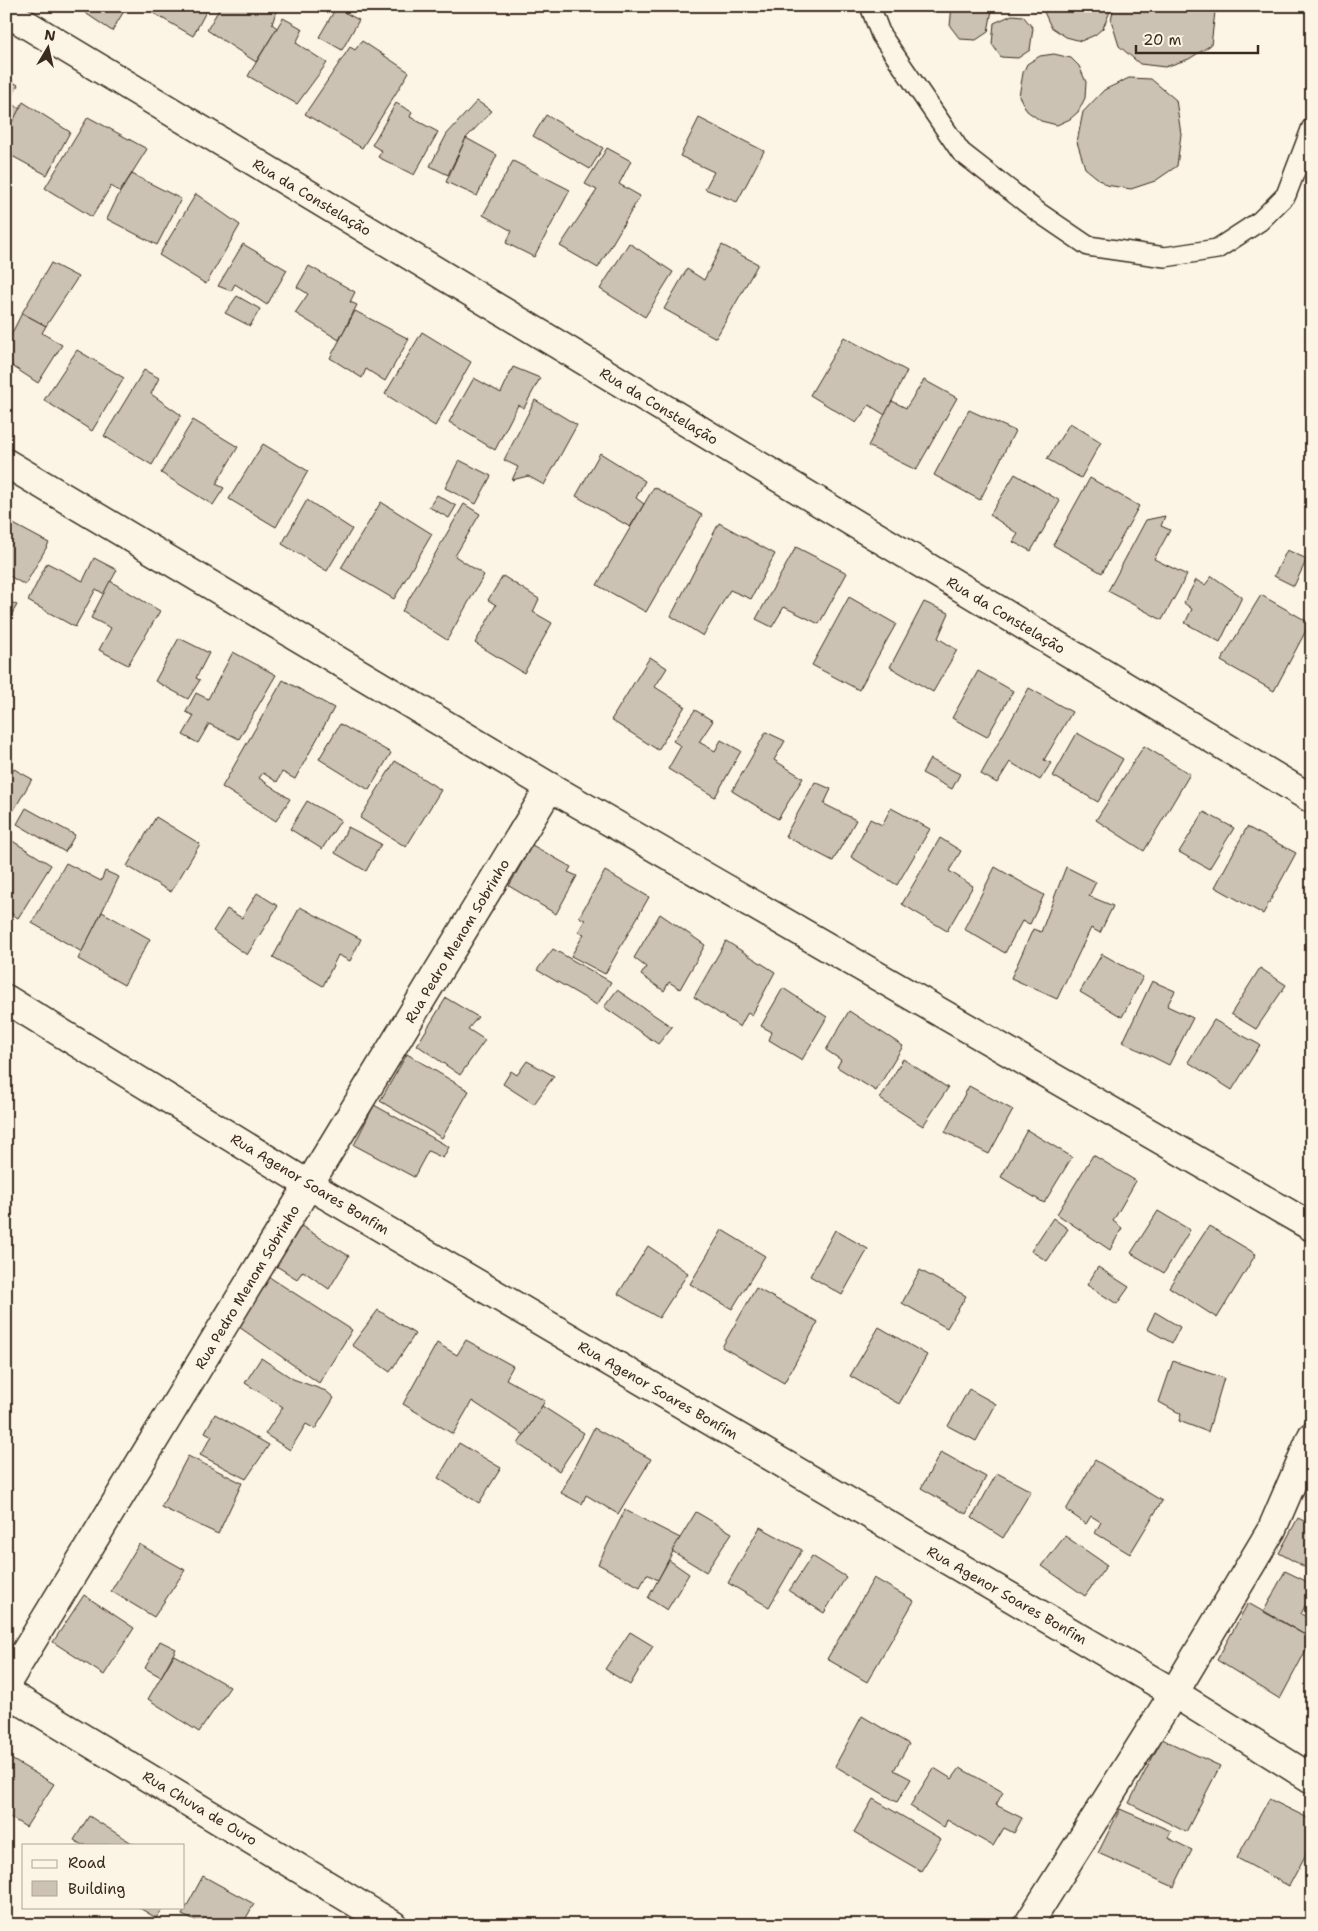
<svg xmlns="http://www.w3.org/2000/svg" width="1318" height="1931" viewBox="0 0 1318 1931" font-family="'Shantell Sans',sans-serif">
<rect width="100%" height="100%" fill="#fcf5e5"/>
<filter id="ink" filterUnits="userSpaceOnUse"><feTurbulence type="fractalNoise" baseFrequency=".02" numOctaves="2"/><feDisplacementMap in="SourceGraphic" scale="10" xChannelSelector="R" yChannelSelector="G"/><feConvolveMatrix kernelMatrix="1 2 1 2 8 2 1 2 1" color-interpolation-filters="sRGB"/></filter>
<g filter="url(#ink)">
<g fill="#ccc2b3" stroke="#3b2a1e">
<polygon points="79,6 127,6 112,31 78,8"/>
<polygon points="141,6 209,6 193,36"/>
<polygon points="221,6 278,6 272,24 277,28 256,62 207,30"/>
<polygon points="952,6 989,6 992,10 988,32 976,40 960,39 950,26"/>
<polygon points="1044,6 1110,6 1109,14 1103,28 1095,35 1081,41 1066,37 1051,27 1044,12"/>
<polygon points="1114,6 1214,6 1215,12 1211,45 1189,59 1165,67 1140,64 1119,46 1111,20"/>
<polygon points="336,8 359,20 342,50 319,37"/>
<polygon points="1012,15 1023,16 1033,28 1030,50 1018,58 1001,57 992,44 994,23"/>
<polygon points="283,18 303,29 296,43 327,63 297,104 248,76"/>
<polygon points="362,41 409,72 362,148 305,114 350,47 355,50"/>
<polygon points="1054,54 1071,58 1079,66 1086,82 1085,98 1078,112 1070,119 1057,125 1041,121 1027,111 1019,96 1023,73 1027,64 1040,56"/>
<polygon points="6,78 18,85 9,102 20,109 6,134"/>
<polygon points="1129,78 1151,79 1176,100 1181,134 1177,166 1155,181 1131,189 1106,185 1085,168 1077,142 1083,112 1104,90"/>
<polygon points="477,101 492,111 466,138 448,175 430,166 447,134"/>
<polygon points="23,102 70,132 47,175 12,156 6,167 6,134"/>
<polygon points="396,103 412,112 410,117 438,132 414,175 378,157 382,151 372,145"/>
<polygon points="546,115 603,148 590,169 533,136"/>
<polygon points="88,117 147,149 120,192 111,186 92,217 45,188"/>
<polygon points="699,118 764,151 737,202 705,189 714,172 680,156"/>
<polygon points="466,138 497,155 477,196 446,182"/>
<polygon points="607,148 631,161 619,184 640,196 598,268 560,246 597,190 585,184"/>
<polygon points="513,161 570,190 534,257 506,243 512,231 483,215"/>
<polygon points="132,174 181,199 157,245 107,219 120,192"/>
<polygon points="196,194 240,225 206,284 159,255"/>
<polygon points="629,243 673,272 645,317 600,289"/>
<polygon points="243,244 287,270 267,305 235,284 231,291 218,286"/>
<polygon points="722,245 758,264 716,338 664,309 687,269 704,280"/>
<polygon points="51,263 78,277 46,326 22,313"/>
<polygon points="309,266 355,292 350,302 357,305 339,340 295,313 308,294 297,287"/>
<polygon points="237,296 260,309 250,326 225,313"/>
<polygon points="355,311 409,339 385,381 366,369 362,378 330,358"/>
<polygon points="22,313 46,326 42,333 62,345 38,383 6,362 6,345"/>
<polygon points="422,332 471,362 435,426 385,394"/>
<polygon points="844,337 907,371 885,415 869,405 856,423 810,395"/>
<polygon points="77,350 124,378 92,431 44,400"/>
<polygon points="513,367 540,378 524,408 518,405 495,450 449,422 474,378 501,393"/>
<polygon points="144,370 159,378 151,394 181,415 152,465 104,436"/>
<polygon points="924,380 957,398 916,470 868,446 892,401 906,408"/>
<polygon points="535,400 577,425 544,485 528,476 512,480 518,467 504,460"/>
<polygon points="969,410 1015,431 980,500 934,475"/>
<polygon points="193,420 238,447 216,484 224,488 213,505 161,473"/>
<polygon points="1070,423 1101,442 1081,478 1047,459"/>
<polygon points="263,444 308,471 276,527 229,499"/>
<polygon points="600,453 645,481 636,498 644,504 630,527 576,496"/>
<polygon points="459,460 491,476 476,504 445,488"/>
<polygon points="1015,474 1060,501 1031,551 1013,542 1018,534 990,515"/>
<polygon points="1090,478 1139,506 1102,573 1053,545"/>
<polygon points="654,487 702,515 646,612 597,585"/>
<polygon points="437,495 456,506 449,518 429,507"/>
<polygon points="307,500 352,529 327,571 282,544"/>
<polygon points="381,502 432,534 394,599 341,568"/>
<polygon points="464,504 480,514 455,556 484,575 447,640 402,611"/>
<polygon points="1165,516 1161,526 1170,530 1154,559 1187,575 1162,620 1108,591 1146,520"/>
<polygon points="6,520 49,543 25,585 6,574"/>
<polygon points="719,523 775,554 751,599 730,590 703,636 671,616"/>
<polygon points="796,547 847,573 819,624 784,607 772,627 756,619"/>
<polygon points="1287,550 1307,559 1294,586 1274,576"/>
<polygon points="94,558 117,570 104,594 96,589 75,627 28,601 47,563 83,581"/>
<polygon points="503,576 539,599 533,612 552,623 524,673 475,643 496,605 488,600"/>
<polygon points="1212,576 1242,597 1220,642 1185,623 1192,609 1184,603 1196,580 1205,585"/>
<polygon points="110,581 160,611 128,665 99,650 111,628 91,618"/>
<polygon points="1261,595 1310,623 1274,691 1221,661"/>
<polygon points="849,597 896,624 859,690 812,665"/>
<polygon points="6,600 17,605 6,624"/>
<polygon points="924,602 949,613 938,638 957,650 933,692 890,667"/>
<polygon points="179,638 209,653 196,678 200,680 188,699 155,681"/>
<polygon points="233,652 276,675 239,739 209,724 198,743 183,735 194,716 186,712 196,693 208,699"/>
<polygon points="650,657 667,668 655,687 685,706 658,750 611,720"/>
<polygon points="978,671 1013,691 987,737 952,718"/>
<polygon points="283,680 334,708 295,779 282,772 277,782 263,773 259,778 290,799 276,821 222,787"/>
<polygon points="1029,688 1072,712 1044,760 1051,763 1040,780 1010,762 997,783 981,774"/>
<polygon points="695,710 713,721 699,742 715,751 721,740 741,751 715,797 668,769 681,746 673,741"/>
<polygon points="340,724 391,753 369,790 319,759"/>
<polygon points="766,732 785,741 774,760 803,778 778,819 732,791"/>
<polygon points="1077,733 1123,759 1098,802 1053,776"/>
<polygon points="1144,746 1190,774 1144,851 1096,820"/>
<polygon points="930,759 960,774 952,789 922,773"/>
<polygon points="395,761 441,790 406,847 360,818"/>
<polygon points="14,769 32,779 11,815 6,812 6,783"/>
<polygon points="815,782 831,789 824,804 856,820 833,861 785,836"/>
<polygon points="307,801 341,820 322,849 290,829"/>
<polygon points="26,808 75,835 65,852 17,824"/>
<polygon points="891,808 930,829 897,885 851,857 870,819 882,825"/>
<polygon points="1204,812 1234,828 1209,869 1179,852"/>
<polygon points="156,817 200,844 171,892 127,866"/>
<polygon points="348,827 381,844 366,871 335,853"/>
<polygon points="1247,827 1296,853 1263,914 1215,887"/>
<polygon points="6,837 51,865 18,918 6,910"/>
<polygon points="940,838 961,851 949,871 973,886 947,931 902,904"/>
<polygon points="532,845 571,867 568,872 577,876 556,914 509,886"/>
<polygon points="66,863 101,881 105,871 119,877 82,952 32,923"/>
<polygon points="995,867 1044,895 1030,924 1022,921 1005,953 964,929"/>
<polygon points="1066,867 1096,882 1089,896 1113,906 1100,933 1091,928 1057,999 1011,978 1033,929 1041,932"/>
<polygon points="605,871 649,897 605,974 571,956 584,934 578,932 585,920 579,917"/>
<polygon points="257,893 278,906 247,955 213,931 227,909 242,918"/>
<polygon points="300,907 361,939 350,961 338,955 323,986 273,957"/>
<polygon points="102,912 150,939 124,985 78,959"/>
<polygon points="660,914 705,945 680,989 669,982 664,991 641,975 646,967 634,958"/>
<polygon points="726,941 775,972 752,1015 748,1012 740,1027 694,997"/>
<polygon points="553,949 611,982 597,1005 537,970"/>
<polygon points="1102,954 1143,977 1122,1017 1080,992"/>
<polygon points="1260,968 1286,985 1256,1029 1231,1014"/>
<polygon points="1152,981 1175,991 1167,1006 1193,1018 1169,1065 1123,1042"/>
<polygon points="783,988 827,1017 802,1060 769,1040 772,1032 761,1026"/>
<polygon points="617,990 672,1027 658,1044 604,1007"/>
<polygon points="446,998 478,1017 468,1029 485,1040 460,1075 417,1045"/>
<polygon points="849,1011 903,1046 876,1091 837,1067 841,1060 826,1050"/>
<polygon points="1214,1020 1260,1045 1232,1090 1188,1062"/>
<polygon points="407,1054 469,1091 442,1138 380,1101"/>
<polygon points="903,1059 948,1088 923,1126 880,1099"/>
<polygon points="527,1061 554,1076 534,1104 503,1084 511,1071 517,1075"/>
<polygon points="969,1086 1013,1110 989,1154 945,1132"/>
<polygon points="374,1105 449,1147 443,1158 428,1151 414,1177 354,1145"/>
<polygon points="1027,1130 1072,1157 1044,1203 1001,1177"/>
<polygon points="1093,1155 1136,1181 1113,1221 1122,1228 1110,1250 1057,1214"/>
<polygon points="1158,1211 1190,1230 1164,1273 1131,1253"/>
<polygon points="1053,1218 1068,1229 1047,1261 1031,1251"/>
<polygon points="295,1222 349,1256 329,1289 303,1271 297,1279 270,1262"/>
<polygon points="1209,1226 1256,1254 1217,1318 1169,1287"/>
<polygon points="722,1230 765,1256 732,1309 690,1284"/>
<polygon points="835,1230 868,1249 842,1295 810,1276"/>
<polygon points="648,1246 688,1273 659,1318 618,1294"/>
<polygon points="1098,1267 1129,1287 1117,1304 1087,1285"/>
<polygon points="920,1270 966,1296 947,1328 902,1303"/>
<polygon points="266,1275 352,1330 319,1383 232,1322"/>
<polygon points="756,1288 818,1322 784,1383 722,1347"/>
<polygon points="378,1310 415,1334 390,1372 352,1345"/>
<polygon points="1155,1312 1180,1327 1172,1343 1147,1329"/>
<polygon points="879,1327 927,1355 899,1404 850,1376"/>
<polygon points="466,1340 513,1366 506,1379 545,1401 524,1435 472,1401 453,1434 403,1404 437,1343 457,1355"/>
<polygon points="261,1358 293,1379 326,1391 334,1398 315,1429 306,1424 290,1450 265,1434 283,1407 245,1383"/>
<polygon points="1173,1361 1224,1378 1208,1432 1179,1421 1181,1414 1159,1402"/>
<polygon points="969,1389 996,1404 976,1441 948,1426"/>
<polygon points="542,1406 584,1433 559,1471 518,1444"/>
<polygon points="215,1414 269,1445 246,1479 200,1455 212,1436 205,1432"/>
<polygon points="594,1428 651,1459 618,1514 586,1495 582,1504 561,1493"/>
<polygon points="459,1443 501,1468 479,1503 438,1478"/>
<polygon points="941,1452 986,1477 966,1514 921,1488"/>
<polygon points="188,1456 242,1483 218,1534 161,1507"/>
<polygon points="1095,1460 1162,1501 1130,1554 1095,1533 1101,1522 1091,1516 1086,1524 1066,1510"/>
<polygon points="997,1473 1031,1491 1003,1538 972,1518"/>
<polygon points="625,1510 680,1538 658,1580 647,1574 640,1587 598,1564"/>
<polygon points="696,1512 732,1533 706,1572 672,1551"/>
<polygon points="1298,1518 1312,1525 1312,1571 1279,1553"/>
<polygon points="760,1527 802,1550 769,1607 728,1583"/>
<polygon points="1065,1536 1107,1565 1085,1596 1042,1566"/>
<polygon points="139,1544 185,1570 154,1617 111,1591"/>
<polygon points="812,1556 846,1577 824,1613 789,1591"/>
<polygon points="669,1560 689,1574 667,1610 648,1598"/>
<polygon points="1285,1571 1312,1584 1312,1592 1301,1614 1312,1620 1312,1639 1264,1611"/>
<polygon points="874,1578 914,1601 867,1682 827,1659"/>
<polygon points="84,1595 134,1628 104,1675 53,1642"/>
<polygon points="1248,1603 1312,1639 1280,1699 1217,1660"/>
<polygon points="630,1632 653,1646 630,1685 605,1669"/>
<polygon points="160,1641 176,1649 161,1677 145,1668"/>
<polygon points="174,1655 230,1687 199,1732 148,1699"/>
<polygon points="862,1716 909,1744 894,1770 911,1779 897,1802 835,1766"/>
<polygon points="1162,1739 1220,1766 1186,1832 1129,1803"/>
<polygon points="11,1759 54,1784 26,1827 6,1815 6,1767"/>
<polygon points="934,1768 952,1779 960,1768 1003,1792 996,1805 1022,1818 1014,1833 1004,1828 993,1846 947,1820 944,1828 910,1806"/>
<polygon points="873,1799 941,1839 921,1871 854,1832"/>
<polygon points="1269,1799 1312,1820 1312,1843 1289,1886 1237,1858"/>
<polygon points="1120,1809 1171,1831 1168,1838 1192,1850 1174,1887 1098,1853"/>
<polygon points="89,1816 135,1845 82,1845 74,1840"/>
<polygon points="203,1876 254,1904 242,1925 195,1925 197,1922 182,1915"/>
<polygon points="138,1907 164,1907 156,1918"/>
</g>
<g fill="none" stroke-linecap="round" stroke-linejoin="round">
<g stroke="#3b2a1e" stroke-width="22">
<polyline id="lane" points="870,6 881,35 961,152 1038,212 1088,246 1165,257 1217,249 1260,221 1286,195 1312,127"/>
</g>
<g stroke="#3b2a1e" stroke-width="31">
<g id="street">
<polyline points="6,12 1312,799"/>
<polyline points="6,463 550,787 1312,1227"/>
<polyline points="6,999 309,1185 1174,1693 1312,1779"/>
<polyline points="6,1684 550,787"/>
<polyline points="6,1692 393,1925"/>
<polyline points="1028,1925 1174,1693 1272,1529 1312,1436"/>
</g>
</g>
<use href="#lane" stroke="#fcf5e5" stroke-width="19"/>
<use href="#street" stroke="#fcf5e5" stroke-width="28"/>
</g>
</g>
<g text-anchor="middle" stroke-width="5" stroke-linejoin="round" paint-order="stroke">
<g font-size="14" fill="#3b2a1e" stroke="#fcf5e5">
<text transform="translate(312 197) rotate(31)" y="5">Rua da Constelação</text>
<text transform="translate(659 406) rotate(31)" y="5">Rua da Constelação</text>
<text transform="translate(1006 615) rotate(31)" y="5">Rua da Constelação</text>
<text transform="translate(457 941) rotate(-59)" y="5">Rua Pedro Menom Sobrinho</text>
<text transform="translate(310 1184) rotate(31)" y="5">Rua Agenor Soares Bonfim</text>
<text transform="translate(247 1287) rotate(-59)" y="5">Rua Pedro Menom Sobrinho</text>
<text transform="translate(658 1390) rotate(30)" y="5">Rua Agenor Soares Bonfim</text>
<text transform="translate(1007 1595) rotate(30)" y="5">Rua Agenor Soares Bonfim</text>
<text transform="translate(200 1808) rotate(31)" y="5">Rua Chuva de Ouro</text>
</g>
</g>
<rect width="1318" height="1931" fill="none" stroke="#fcf5e5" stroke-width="25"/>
<rect x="12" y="12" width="1293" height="1906" fill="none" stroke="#3b2a1e" stroke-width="2" filter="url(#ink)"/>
<rect x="22" y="1844" width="162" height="65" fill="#fcf5e5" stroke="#afa495"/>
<rect x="32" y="1860" width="25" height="8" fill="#fcf5e5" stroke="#afa495"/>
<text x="68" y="1868" font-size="15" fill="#3b2a1e">Road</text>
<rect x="32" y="1881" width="25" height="15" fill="#ccc2b3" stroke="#afa495"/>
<text x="68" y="1894" font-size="15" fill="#3b2a1e">Building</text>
<g transform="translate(48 48) rotate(9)" stroke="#fcf5e5" stroke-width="4" paint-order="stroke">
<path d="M0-4L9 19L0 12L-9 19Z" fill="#3b2a1e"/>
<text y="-8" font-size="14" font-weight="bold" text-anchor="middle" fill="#3b2a1e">N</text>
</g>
<path d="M1136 45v8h122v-8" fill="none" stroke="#3b2a1e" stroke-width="2.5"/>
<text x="1143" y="45" font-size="15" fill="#3b2a1e" stroke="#fcf5e5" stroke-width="4" paint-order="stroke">20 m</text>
</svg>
